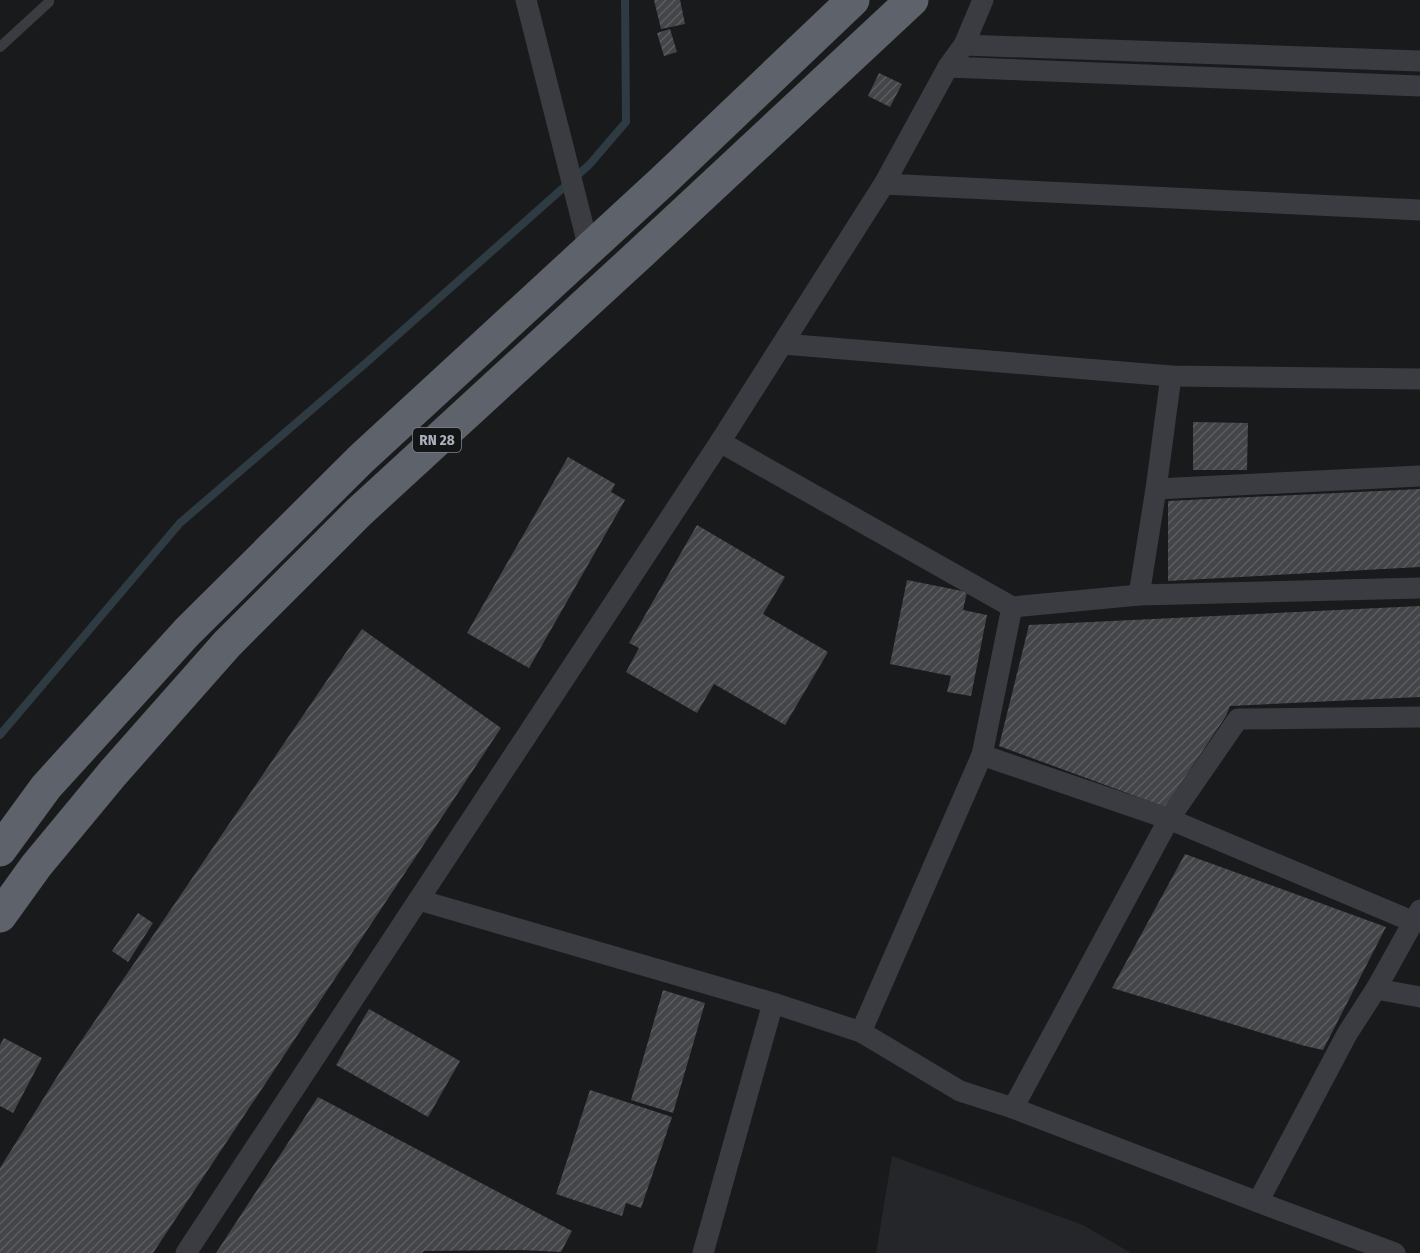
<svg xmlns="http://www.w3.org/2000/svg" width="1420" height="1253" viewBox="0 0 1420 1253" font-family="'Fira Sans Condensed',sans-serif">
<defs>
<pattern id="building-hatch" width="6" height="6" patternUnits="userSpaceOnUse" patternTransform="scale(1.5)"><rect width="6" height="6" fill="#434549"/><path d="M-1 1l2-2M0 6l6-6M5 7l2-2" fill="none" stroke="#5b5d61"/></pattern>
</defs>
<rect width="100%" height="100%" fill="#191a1c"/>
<polygon fill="#252629" points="892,1156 1083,1225 1131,1253 876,1253"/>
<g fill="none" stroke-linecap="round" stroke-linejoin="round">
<polyline stroke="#2e3b42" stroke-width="8" points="0,735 180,523 367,362 589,165 626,122 625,0"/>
</g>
<g fill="url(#building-hatch)">
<polygon points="654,0 680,0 685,24 661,29"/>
<polygon points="670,29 677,52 664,56 657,33"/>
<polygon points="879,73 902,84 890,107 868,96"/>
<polygon points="1193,422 1248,423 1247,470 1193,470"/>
<polygon points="568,457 615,484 611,492 625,500 529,668 467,633"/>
<polygon points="1420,489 1420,567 1168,581 1168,501"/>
<polygon points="697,525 785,577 763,614 828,652 785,725 714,684 697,713 626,672 639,648 629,643"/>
<polygon points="907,580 967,592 963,610 987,615 971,696 947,692 951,676 890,664"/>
<polygon points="1420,606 1420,697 1230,706 1226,716 1165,807 999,746 1029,625"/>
<polygon points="362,629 501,728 153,1253 0,1253 0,1168 60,1072"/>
<polygon points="1185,854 1386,927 1323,1050 1305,1046 1112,988"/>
<polygon points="138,913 153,923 128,962 112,951"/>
<polygon points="663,990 705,1003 673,1113 631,1100"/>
<polygon points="369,1009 460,1061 428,1117 336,1065"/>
<polygon points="4,1038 42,1058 13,1113 0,1106 0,1045"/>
<polygon points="590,1090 672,1117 641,1208 626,1203 622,1216 556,1194"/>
<polygon points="318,1097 572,1231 561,1252 521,1250 424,1251 422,1253 216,1253"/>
</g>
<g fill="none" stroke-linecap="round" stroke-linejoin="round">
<polyline stroke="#3a3c41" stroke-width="10" points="0,47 49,2 49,0"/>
<g stroke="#3a3c41" stroke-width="21">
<polyline points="526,0 589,249"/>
<polyline points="964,45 1420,61"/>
<polyline points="948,67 1420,86"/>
<polyline points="884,184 1420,210"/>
<polyline points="783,344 1171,376 1420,379"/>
<polyline points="720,442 1012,607 1139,595 1420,588"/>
<polyline points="1156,489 1420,476"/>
<polyline points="1139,595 1156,489 1171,376"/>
<polyline points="982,755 1169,819 1414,922 1420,922"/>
<polyline points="419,900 773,1003 861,1032 960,1091 1013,1108 1258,1202 1395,1253"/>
<polyline points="1376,989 1420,997"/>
<polyline points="861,1032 982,755 1012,607"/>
<polyline points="1013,1108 1169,819 1238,719 1420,717"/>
<polyline points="1258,1202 1347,1034 1376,989 1420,910"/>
<polyline points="186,1253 720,442 884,184 948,67 964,45 983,0"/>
<polyline points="703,1253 773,1003"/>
</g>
<g stroke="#5e626a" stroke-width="33">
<polyline points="0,850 46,787 187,632 361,459 665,179 853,0"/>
<polyline points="0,916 36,866 113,773 227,644 358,513 644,250 912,0"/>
</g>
</g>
<g text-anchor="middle" stroke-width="6" stroke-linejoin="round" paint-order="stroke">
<rect fill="#141517" stroke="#7e838a" stroke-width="1.5" x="413" y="428" width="48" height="24" rx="4.5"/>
<g font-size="15" font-weight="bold" fill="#abb2bc">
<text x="437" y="445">RN 28</text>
</g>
</g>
</svg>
